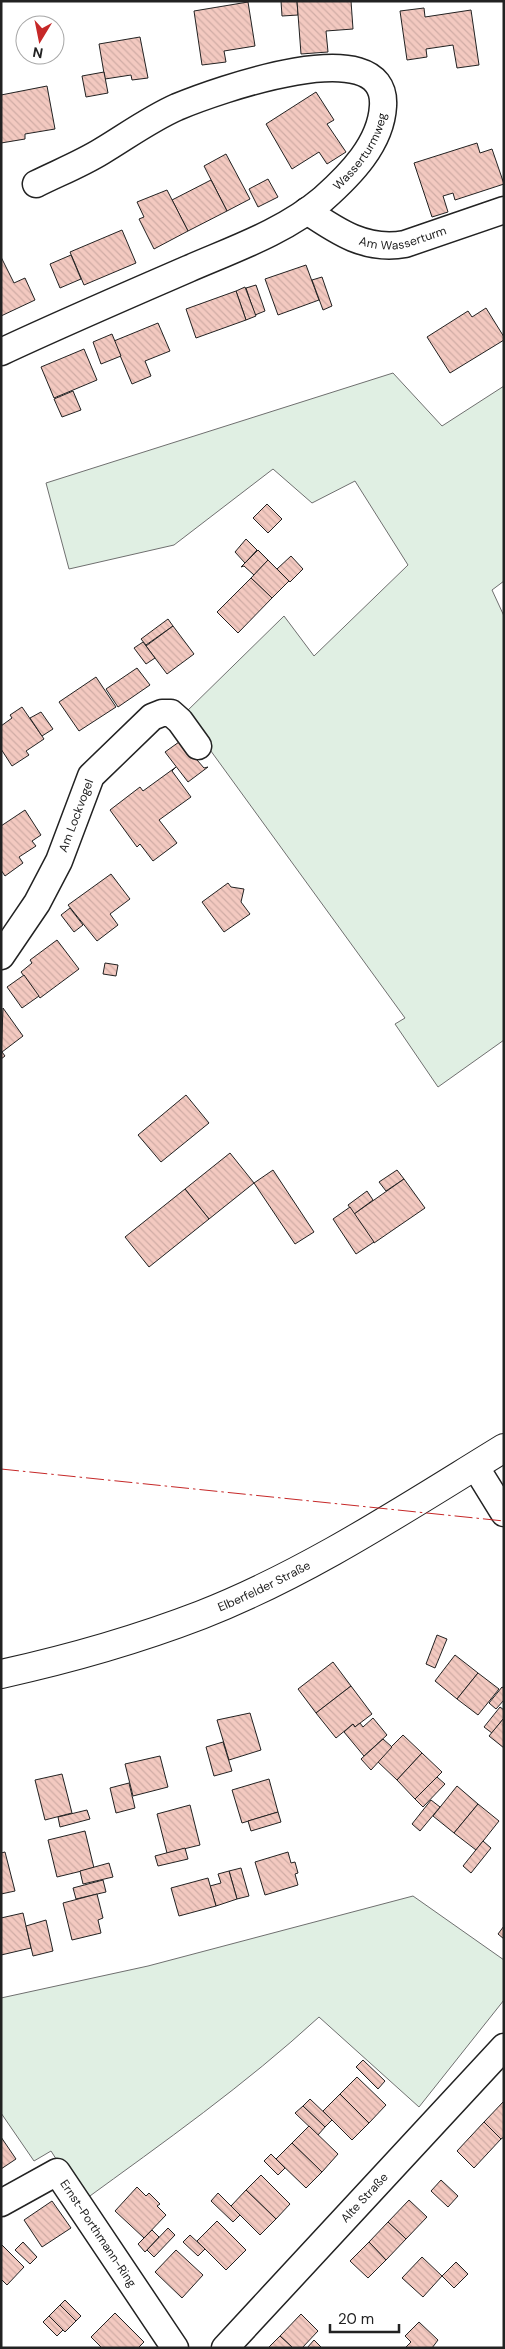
<svg xmlns="http://www.w3.org/2000/svg" width="505" height="2349" viewBox="0 0 505 2349" font-family="'DM Sans',sans-serif">
<defs>
<pattern id="building-back-hatch" width="6" height="6" patternUnits="userSpaceOnUse" patternTransform="scale(1.25)"><rect width="6" height="6" fill="#f3c9c0"/><path d="M-1 5l2 2M0 0l6 6M5-1l2 2" fill="none" stroke="#d0aca5"/></pattern>
</defs>
<rect width="100%" height="100%" fill="#fff"/>
<g fill="#e0efe3" stroke="#6f6f6f">
<polygon points="393,373 442,426 504,386 504,581 492,590 504,616 504,1040 438,1087 395,1024 405,1018 184,714 284,616 314,656 408,565 355,481 312,503 273,469 174,545 69,569 46,483"/>
<path d="M413 1896 504 1960V2000L419 2107 319 2017C245 2085 164 2142 83 2201L51 2151 34 2161 1 2113V1998L148 1966Z"/>
</g>
<g fill="url(#building-back-hatch)" stroke="#222">
<polygon points="281,1 297,1 298,15 282,16"/>
<polygon points="297,1 351,1 353,29 326,31 328,52 301,54"/>
<polygon points="248,2 255,46 224,51 226,62 202,65 194,11"/>
<polygon points="424,8 425,17 471,10 479,65 457,68 453,45 426,49 427,57 407,60 400,11"/>
<polygon points="140,37 148,78 132,80 131,75 105,79 99,44"/>
<polygon points="104,72 108,93 86,97 82,76"/>
<polygon points="47,86 55,129 25,134 25,139 1,143 1,95"/>
<polygon points="316,92 334,120 327,124 346,152 327,164 319,152 292,169 266,124"/>
<polygon points="477,143 480,153 492,149 504,184 455,200 453,193 443,196 448,212 432,217 414,163"/>
<polygon points="226,154 250,199 227,211 204,166"/>
<polygon points="268,179 278,197 258,207 249,189"/>
<polygon points="211,180 227,211 188,231 172,200"/>
<polygon points="167,190 188,231 154,249 139,219 144,217 137,202"/>
<polygon points="122,230 136,263 84,285 70,252"/>
<polygon points="71,255 81,279 60,288 50,264"/>
<polygon points="1,257 14,283 25,278 35,300 1,316"/>
<polygon points="306,265 319,300 278,315 265,279"/>
<polygon points="322,277 332,306 323,310 312,280"/>
<polygon points="256,285 265,311 255,315 246,288"/>
<polygon points="245,287 256,316 246,320 236,291"/>
<polygon points="236,291 246,320 196,338 186,309"/>
<polygon points="486,308 504,337 504,340 450,373 427,337 468,311 472,317"/>
<polygon points="158,323 170,351 145,361 151,376 132,384 114,341"/>
<polygon points="112,334 121,356 101,364 93,342"/>
<polygon points="84,349 97,380 54,398 41,367"/>
<polygon points="73,391 81,410 62,417 54,399"/>
<polygon points="267,504 282,519 268,533 253,518"/>
<polygon points="246,539 257,550 245,563 235,552"/>
<polygon points="258,550 268,560 254,575 244,566 241,567"/>
<polygon points="291,556 303,569 290,582 277,569"/>
<polygon points="268,560 289,581 272,598 251,578"/>
<polygon points="251,578 272,598 238,633 217,612"/>
<polygon points="168,619 173,626 146,645 141,639"/>
<polygon points="173,626 194,654 167,674 146,646"/>
<polygon points="143,642 155,658 146,664 134,648"/>
<polygon points="137,668 150,685 118,707 106,689"/>
<polygon points="96,677 116,707 79,731 59,702"/>
<polygon points="22,707 44,739 26,751 29,755 12,766 1,749 1,726 12,718 10,715"/>
<polygon points="41,712 53,729 42,736 30,718"/>
<polygon points="186,737 198,753 197,760 204,768 208,767 188,782 165,752"/>
<polygon points="176,767 172,771 191,797 159,820 177,843 153,861 140,844 137,847 110,810 140,787 143,791"/>
<polygon points="25,810 41,835 32,841 36,846 19,857 23,863 5,876 1,870 1,826"/>
<polygon points="111,874 130,899 110,914 118,925 97,941 68,905"/>
<polygon points="228,883 231,887 244,889 241,902 250,914 224,932 202,902"/>
<polygon points="70,908 83,925 74,932 61,915"/>
<polygon points="57,940 79,969 40,998 21,972 32,963 30,960"/>
<polygon points="105,963 118,965 116,976 103,974"/>
<polygon points="24,975 39,996 22,1008 7,987"/>
<polygon points="3,1008 23,1036 2,1052 5,1056 1,1059"/>
<polygon points="186,1095 209,1123 161,1162 138,1135"/>
<polygon points="230,1153 254,1183 209,1219 185,1189"/>
<polygon points="273,1170 314,1232 295,1244 254,1183"/>
<polygon points="397,1170 404,1179 386,1191 379,1182"/>
<polygon points="404,1179 425,1208 374,1243 354,1214"/>
<polygon points="185,1189 209,1219 149,1267 125,1237"/>
<polygon points="367,1191 373,1200 354,1214 348,1205"/>
<polygon points="350,1207 374,1242 356,1254 333,1219"/>
<polygon points="437,1635 447,1639 435,1668 426,1664"/>
<polygon points="455,1655 478,1673 457,1699 435,1681"/>
<polygon points="333,1662 351,1686 316,1713 298,1689"/>
<polygon points="478,1673 499,1689 478,1715 457,1699"/>
<polygon points="351,1686 372,1714 355,1727 353,1724 336,1738 316,1713"/>
<polygon points="502,1687 504,1688 504,1700 496,1709 489,1703"/>
<polygon points="500,1707 504,1710 504,1718 492,1733 484,1727"/>
<polygon points="250,1713 261,1750 229,1760 217,1720"/>
<polygon points="373,1718 387,1735 364,1756 344,1732 353,1724 355,1727 360,1723 363,1727"/>
<polygon points="504,1718 504,1748 489,1736"/>
<polygon points="403,1735 422,1753 397,1780 377,1761"/>
<polygon points="383,1739 392,1747 371,1770 361,1759"/>
<polygon points="223,1742 232,1771 214,1776 206,1747"/>
<polygon points="422,1753 442,1772 415,1799 397,1780"/>
<polygon points="160,1756 168,1787 133,1796 125,1764"/>
<polygon points="62,1774 72,1813 45,1820 35,1780"/>
<polygon points="437,1777 445,1784 423,1807 415,1799"/>
<polygon points="269,1779 278,1812 242,1823 232,1790"/>
<polygon points="129,1783 135,1808 116,1813 110,1788"/>
<polygon points="457,1786 478,1804 454,1833 433,1816"/>
<polygon points="431,1800 440,1807 420,1831 412,1824"/>
<polygon points="478,1804 499,1821 476,1850 454,1833"/>
<polygon points="190,1805 200,1845 167,1853 157,1814"/>
<polygon points="87,1810 90,1819 60,1827 58,1817"/>
<polygon points="278,1812 281,1822 251,1831 248,1821"/>
<polygon points="85,1831 94,1868 57,1877 48,1840"/>
<polygon points="483,1841 491,1848 471,1873 463,1866"/>
<polygon points="185,1848 188,1859 158,1866 155,1856"/>
<polygon points="5,1852 15,1891 1,1894 1,1853"/>
<polygon points="288,1852 291,1863 295,1862 298,1873 295,1874 298,1885 265,1895 255,1862"/>
<polygon points="109,1863 113,1877 83,1884 80,1871"/>
<polygon points="241,1868 249,1896 237,1899 229,1871"/>
<polygon points="229,1871 237,1899 216,1906 210,1886 221,1883 218,1874"/>
<polygon points="208,1878 216,1906 179,1916 171,1888"/>
<polygon points="103,1880 106,1892 76,1899 73,1888"/>
<polygon points="97,1894 103,1918 98,1920 101,1933 72,1940 63,1903"/>
<polygon points="23,1913 31,1948 1,1955 1,1918"/>
<polygon points="46,1920 53,1951 33,1956 26,1926"/>
<polygon points="504,1926 504,1939 498,1934"/>
<polygon points="363,2060 385,2081 378,2089 356,2067"/>
<polygon points="357,2077 386,2105 369,2123 340,2094"/>
<polygon points="340,2094 369,2123 352,2140 323,2111"/>
<polygon points="310,2099 332,2120 325,2127 303,2106"/>
<polygon points="504,2101 504,2137 501,2139 484,2122"/>
<polygon points="303,2106 325,2127 318,2135 295,2113"/>
<polygon points="484,2122 501,2139 474,2168 457,2151"/>
<polygon points="309,2126 338,2154 322,2172 292,2143"/>
<polygon points="1,2137 16,2159 1,2169"/>
<polygon points="292,2143 322,2172 306,2188 276,2159"/>
<polygon points="271,2154 285,2168 278,2175 264,2161"/>
<polygon points="261,2175 290,2204 276,2219 246,2190"/>
<polygon points="441,2180 458,2196 448,2207 431,2191"/>
<polygon points="137,2187 146,2196 149,2193 160,2204 157,2206 166,2215 144,2238 115,2211"/>
<polygon points="246,2190 276,2219 260,2235 231,2206"/>
<polygon points="218,2193 240,2215 233,2222 211,2201"/>
<polygon points="409,2200 427,2217 406,2239 388,2222"/>
<polygon points="52,2201 71,2228 42,2247 24,2220"/>
<polygon points="217,2221 246,2250 226,2270 197,2241"/>
<polygon points="388,2222 406,2239 386,2260 369,2242"/>
<polygon points="168,2228 175,2235 154,2257 147,2250"/>
<polygon points="152,2230 159,2237 145,2252 138,2244"/>
<polygon points="190,2235 205,2249 198,2256 183,2242"/>
<polygon points="23,2242 37,2257 30,2264 15,2250"/>
<polygon points="369,2242 386,2260 368,2278 350,2261"/>
<polygon points="1,2244 24,2267 7,2285 1,2279"/>
<polygon points="176,2250 203,2275 182,2298 155,2272"/>
<polygon points="422,2257 442,2276 423,2297 402,2278"/>
<polygon points="456,2262 468,2274 454,2288 442,2276"/>
<polygon points="65,2300 81,2316 76,2321 60,2305"/>
<polygon points="60,2305 76,2321 65,2332 49,2316"/>
<polygon points="115,2313 144,2342 138,2348 102,2348 91,2337"/>
<polygon points="301,2314 318,2331 302,2348 293,2348 280,2336"/>
<polygon points="49,2316 63,2330 57,2336 43,2322"/>
<polygon points="419,2322 438,2340 432,2348 405,2348 411,2342 405,2336"/>
<polygon points="280,2336 293,2348 268,2348"/>
<polygon points="314,2340 322,2348 307,2348"/>
</g>
<g fill="none" stroke-linecap="round" stroke-linejoin="round">
<g stroke="#222" stroke-width="29">
<g id="minor">
<path id="s1" d="M307 211C338 232 366 251 405 244L504 210"/>
<path id="s2" d="M1 352C63 323 126 296 188 269 234 249 284 232 323 199 350 175 381 144 383 106 388 28 213 92 177 107 150 119 127 136 102 151 81 164 58 173 36 184"/>
<path id="s3" d="M1 956 37 903 59 861 91 776 152 717 162 713H171L180 721 198 746"/>
<polyline points="475,1466 504,1513"/>
<path id="s4" d="M1 2203 57 2172 175 2348"/>
<path id="s5" d="M225 2348 504 2047"/>
</g>
</g>
<g stroke="#222" stroke-width="30">
<g id="major">
<path id="s6" d="M1 1674C69 1659 136 1640 201 1615 308 1573 406 1508 504 1448"/>
</g>
</g>
<use href="#minor" stroke="#fff" stroke-width="26"/>
<use href="#major" stroke="#fff" stroke-width="28"/>
<polyline stroke="#c62828" stroke-width="1" stroke-dasharray="18 4 2.5 4" stroke-linecap="butt" points="1,1469 504,1521"/>
</g>
<g text-anchor="middle" stroke-width="4" stroke-linejoin="round" paint-order="stroke">
<g font-size="12" fill="#222" stroke="#fff">
<text dy="4" stroke="none"><textPath href="#s2" startOffset="419">Wasserturmweg</textPath></text>
<text dy="4" stroke="none"><textPath href="#s1" startOffset="105">Am Wasserturm</textPath></text>
<text dy="4" stroke="none"><textPath href="#s3" startOffset="160">Am Lockvogel</textPath></text>
<text dy="4" stroke="none"><textPath href="#s6" startOffset="278">Elberfelder Straße</textPath></text>
<text dy="4" stroke="none"><textPath href="#s5" startOffset="205">Alte Straße</textPath></text>
<text dy="4" stroke="none"><textPath href="#s4" startOffset="138">Ernst-Porthmann-Ring</textPath></text>
</g>
</g>
<rect width="505" height="2349" fill="none" stroke="#222222" stroke-width="5"/>
<g transform="translate(40 40) rotate(190)"><circle r="24" fill="#ffffff" stroke="#a7a7a7"/>
<path d="M0-4L9 19L0 12L-9 19Z" fill="#c62828"/>
<text y="-8" font-size="14" font-weight="bold" text-anchor="middle" fill="#222222">N</text>
</g>
<path d="M330 2324v8h69v-8" fill="none" stroke="#222222" stroke-width="2.5"/>
<text x="338" y="2324" font-size="15" fill="#222222" stroke="#ffffff" stroke-width="4" paint-order="stroke">20 m</text>
</svg>
